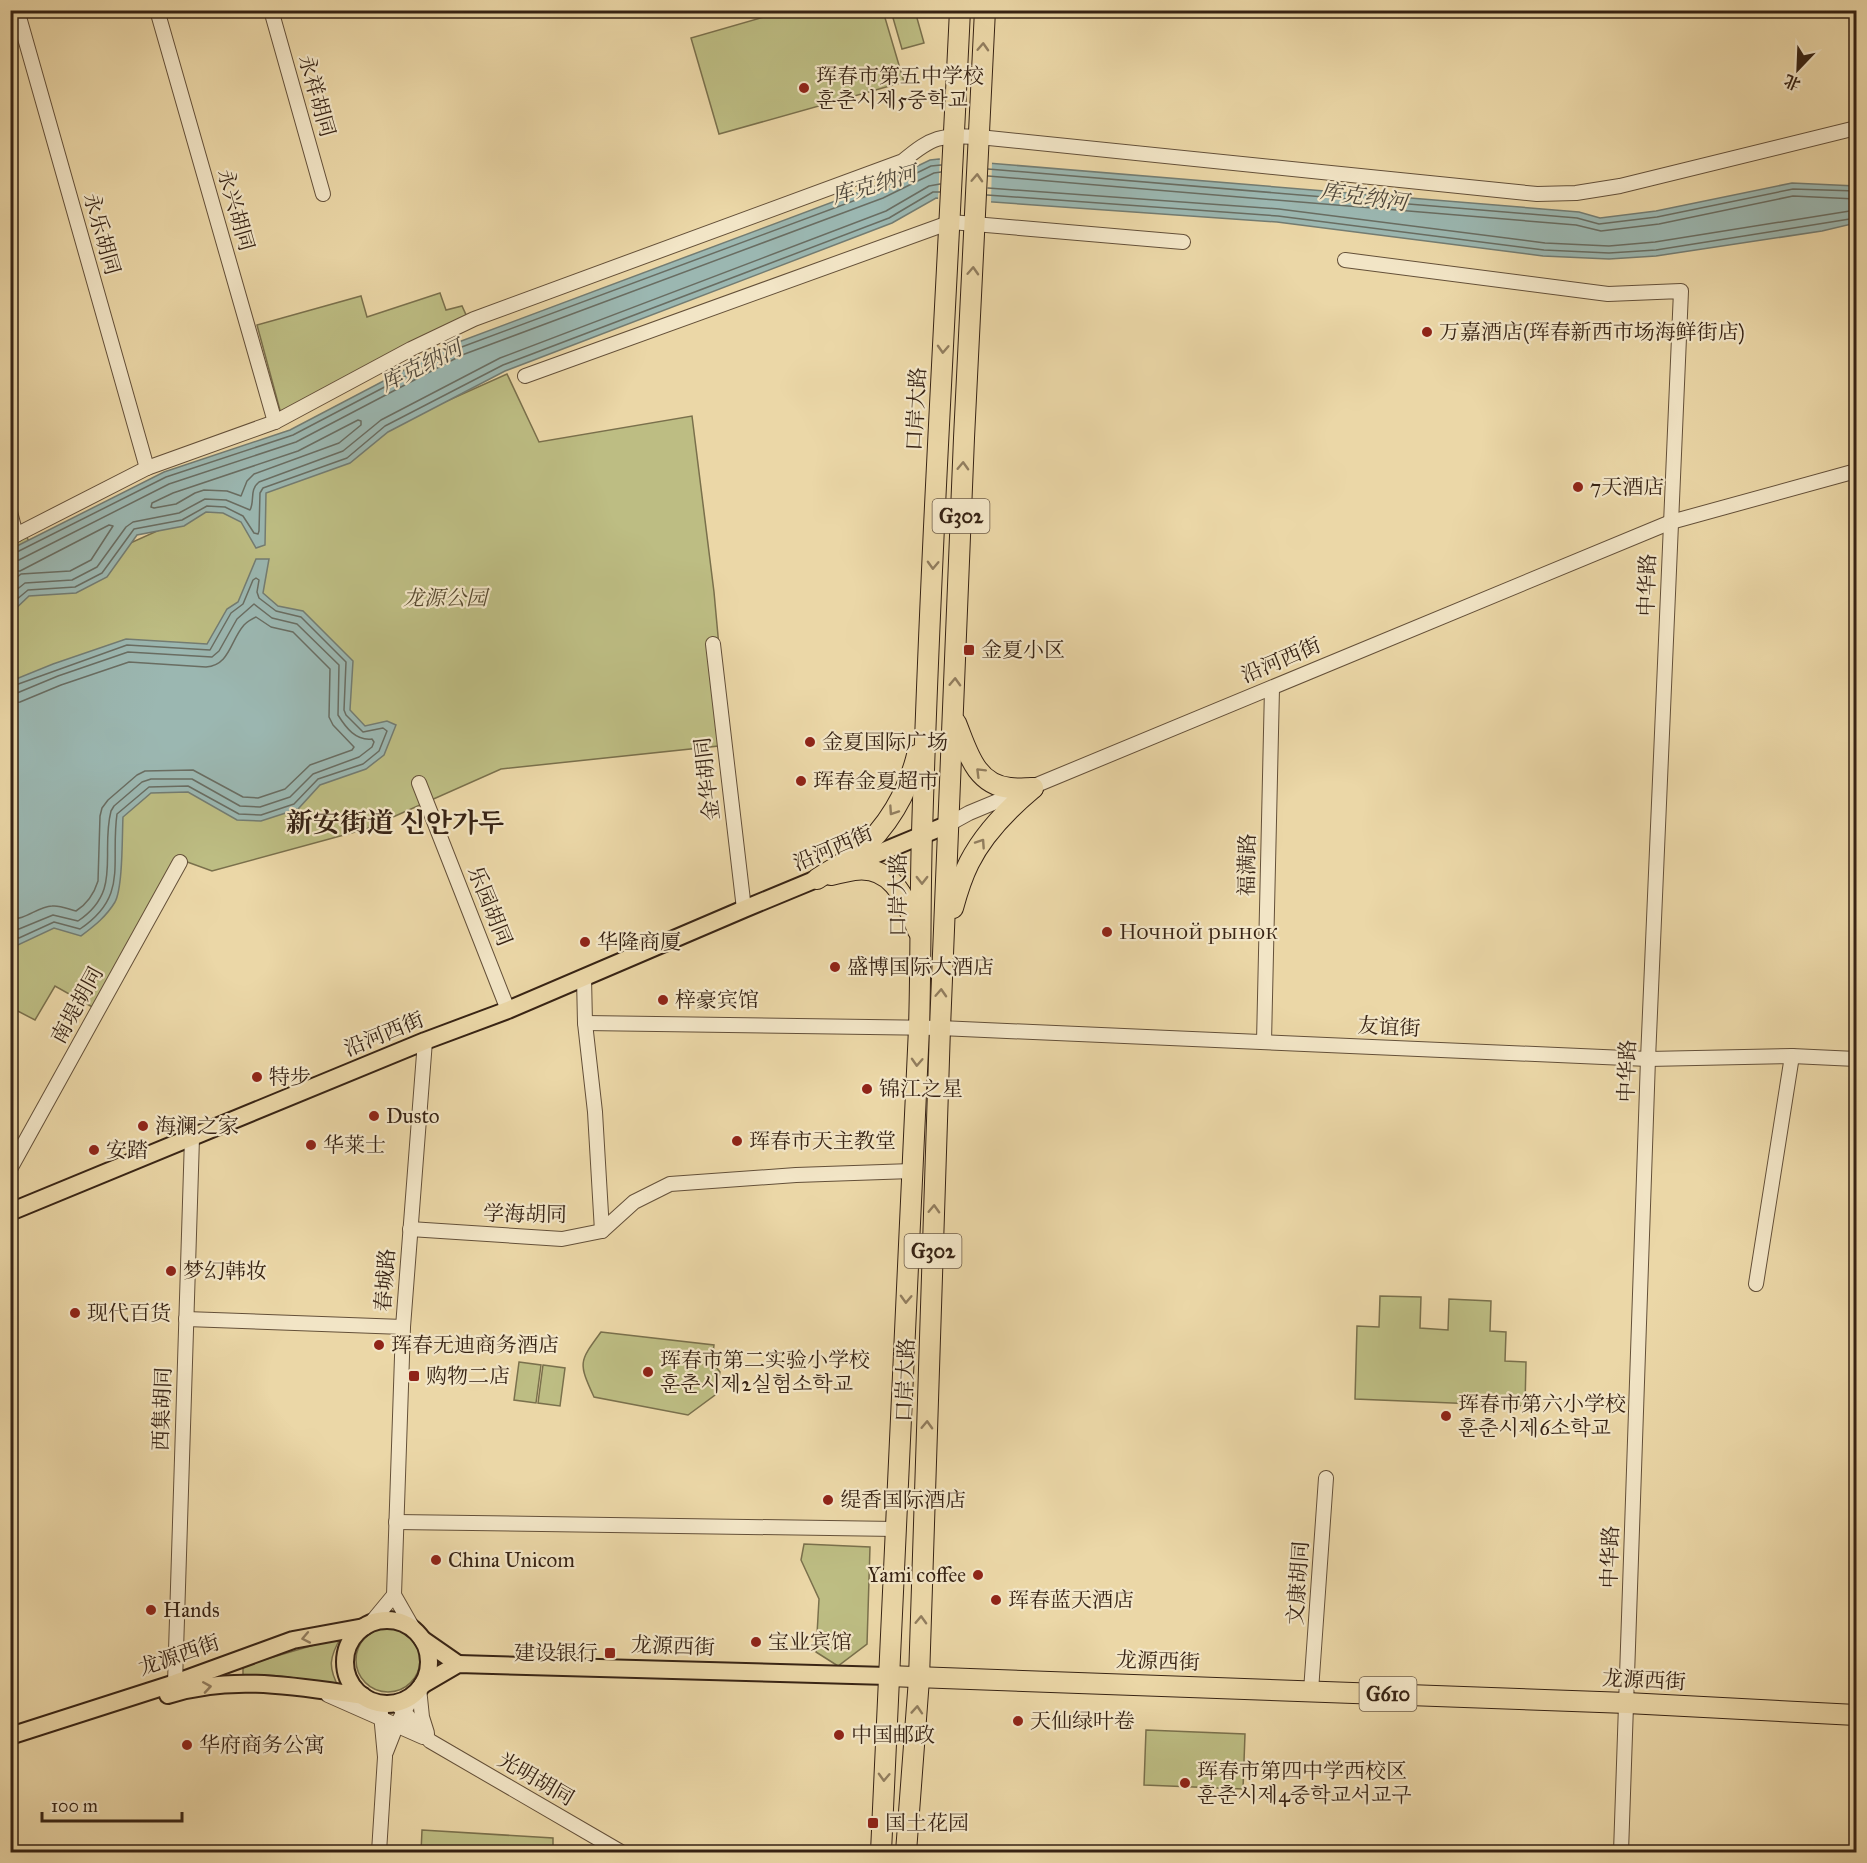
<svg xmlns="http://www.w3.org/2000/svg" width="1867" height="1863" viewBox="0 0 1867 1863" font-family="'IM FELL Great Primer','Noto Serif SC','Noto Serif KR',serif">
<rect width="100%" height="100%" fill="#ebd7a7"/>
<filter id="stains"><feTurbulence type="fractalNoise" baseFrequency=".00333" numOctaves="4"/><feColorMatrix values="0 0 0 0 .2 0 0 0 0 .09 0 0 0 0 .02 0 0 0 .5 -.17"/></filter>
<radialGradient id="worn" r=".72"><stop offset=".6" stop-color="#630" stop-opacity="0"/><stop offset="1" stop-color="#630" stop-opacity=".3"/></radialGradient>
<g fill="#bdbd83" stroke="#7a704c" stroke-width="1.5">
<polygon points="788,10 883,11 904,82 719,134 691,38"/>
<polygon points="891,11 915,11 924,43 902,49"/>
<polygon points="440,293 446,310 462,306 467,317 281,414 257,325 361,296 367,317"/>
<polygon points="507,374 539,442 692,416 714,592 728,745 501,769 366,829 212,871 179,859 94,1008 55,986 35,1020 10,1007 10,503 48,580"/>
<polygon points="1380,1296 1421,1297 1420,1328 1448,1330 1449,1299 1491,1301 1490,1331 1506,1332 1505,1361 1526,1362 1525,1406 1355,1399 1357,1326 1379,1327"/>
<path d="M601 1332 714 1345 712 1362 720 1372 715 1395 688 1415 594 1397C578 1362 579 1362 601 1332Z"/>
<polygon points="519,1362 541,1365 536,1403 514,1400"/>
<polygon points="543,1365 565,1368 560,1406 538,1403"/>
<polygon points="804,1544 870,1547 867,1644 838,1666 816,1652 819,1599 801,1560"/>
<circle cx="388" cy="1660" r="32"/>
<path d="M341 1637C329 1658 328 1667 339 1688 307 1679 276 1673 243 1675V1666Z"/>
<polygon points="1146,1730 1245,1734 1243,1789 1144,1785"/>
<polygon points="422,1830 553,1838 553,1852 421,1852"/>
</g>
<g fill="#9bb7b1" stroke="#737c72" stroke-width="1.5">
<polygon points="939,159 1579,212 1600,218 1656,211 1792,183 1856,186 1856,223 1822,231 1656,256 1609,259 1543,256 1277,222 936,198 892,223 505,371 388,432 350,463 266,493 265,545 256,548 241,522 223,513 206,512 184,526 137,535 107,577 76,593 29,596 11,613 11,549 164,472 290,430 456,343 878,185 930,160"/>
<path d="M256 559H269L263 593 278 606 303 611 353 661 350 710 365 726 387 721 396 725 384 755 366 769 320 785 298 809 261 821 237 820 188 792 151 793 123 817C122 836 123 887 115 902 106 917 94 926 81 936L54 928 18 945 10 941 11 681 53 664 126 639 207 644 227 609 238 602Z"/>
</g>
<polygon fill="#ebd7a7" points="940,156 992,160 991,204 938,201"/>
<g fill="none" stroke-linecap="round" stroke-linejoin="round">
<g stroke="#696d62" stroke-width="1.5">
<polyline points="988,169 1577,218 1599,224 1657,217 1793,189 1856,191"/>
<polyline points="988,176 1576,225 1601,231 1659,224 1793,196 1856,199"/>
<polyline points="988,188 1279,209 1545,243 1609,246 1655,242 1856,210"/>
<polyline points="987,195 1278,216 1544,250 1609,253 1656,250 1856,218"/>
<polygon points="358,420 361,421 361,425 339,443 254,474 247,481 241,496 227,491 204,490 195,493 176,504 154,508 151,507 152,503 173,493 298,451"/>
<polyline points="10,554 15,553 166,477 293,435 459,348 880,191 931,166 941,165"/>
<polyline points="10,562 19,560 169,484 296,442 462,355 883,198 934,173 941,172"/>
<polyline points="10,571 20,571 109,525 113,526 91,560 70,571 21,574 10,583"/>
<path d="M10 595 25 583 72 580 97 567 126 527 133 522 179 513 205 499 226 500 250 510C255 501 249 490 259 482L343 451 381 420 500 358 886 211 929 186 940 184"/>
<polyline points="10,605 28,590 75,587 102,573 134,529 182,520 207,506 225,507 243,516 254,533 258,534 259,531 260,493 263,488 347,458 385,426 503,365 889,218 933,192 940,192"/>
<path d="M10 687 127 645 210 650 231 613 243 604 253 580 256 578 259 580 257 592 259 598 276 611 301 617 346 662 344 710 346 715 363 732 383 728 387 731 379 751 363 764 318 779 294 804 261 815 239 814 188 786 149 787 117 814C110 864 129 896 80 929L54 922 19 938 10 936"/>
<path d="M10 694 17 693 58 676 128 652 212 657 219 651 237 619 254 604 272 618 297 624 339 665 338 715C346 728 356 741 372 739L374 742 372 747 359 757 313 774 290 797 260 807 240 806 192 779H151L142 782 114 806 111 811C100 854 123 891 78 921L53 915 19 929H10"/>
<path d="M10 703 20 702 61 685 129 662 206 667C230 665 230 641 244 625 247 622 252 619 256 617L271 627 293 632 330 669 329 717 333 725 354 747 352 750 310 765 285 789 258 798 243 797 193 770 145 771 137 775 108 800 102 808 100 816 98 881C94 894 87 904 76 911 68 909 60 905 52 906 37 907 26 920 10 919"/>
</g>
<g stroke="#645039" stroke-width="16">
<g id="minor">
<polyline points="17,10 147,468"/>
<polyline points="157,10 275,422"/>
<polyline points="271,10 323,194"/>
<polyline points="1345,260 1608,294 1681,291 1648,1059 1621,1852"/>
<polyline points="525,376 951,222 1183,242"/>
<polyline points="10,512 16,535"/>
<path d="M10 538 147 468 275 422 411 349 474 319 903 161C933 136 940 135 979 137L1537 194 1576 193 1620 186 1856 128"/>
<polyline points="713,644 744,909"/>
<polyline points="419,783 508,1010"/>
<polyline points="949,824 969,813 1671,522 1856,471"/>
<polyline points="584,977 585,1023 595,1112 602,1231"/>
<polyline points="585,1023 940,1028 1648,1059 1792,1056 1856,1059"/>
<polyline points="1264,1042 1272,688"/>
<polyline points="10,1169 180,862"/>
<polyline points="410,1229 562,1239 602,1231 634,1202 670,1184 796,1175 912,1171"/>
<polyline points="1756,1284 1792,1056"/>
<polyline points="186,1319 403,1327"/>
<polyline points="396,1522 896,1529"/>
<polyline points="370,1624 394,1595"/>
<polyline points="414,1630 394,1595 403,1327 425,1041"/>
<polyline points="175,1683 192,1138"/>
<polyline points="419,1688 422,1717 427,1733"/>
<polyline points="1311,1691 1326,1478"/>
<polyline points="328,1695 423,1737"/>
<polyline points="396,1703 430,1741 621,1852"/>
<polyline points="386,1752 397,1724 414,1694"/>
<polyline points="379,1852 385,1757 380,1703"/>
</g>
</g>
<g stroke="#372314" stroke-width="20">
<g id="major">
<polyline points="10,1212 425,1041 508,1010 744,909 949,824"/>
<circle cx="387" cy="1662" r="42"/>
<polyline points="422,1639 458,1664"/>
<polyline points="422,1685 458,1664 888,1676"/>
<path d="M168 1695C231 1674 299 1687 363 1696"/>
<polyline points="10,1736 175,1683 293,1640 364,1627"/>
</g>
</g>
<g stroke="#372314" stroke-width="22">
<g id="highway">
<path d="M956 723C967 750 975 785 1010 788 1017 789 1026 788 1033 788"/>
<path d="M831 875C839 873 847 871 854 870 894 864 906 902 918 931"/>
<path d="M817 879C830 870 845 863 857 853 887 829 908 792 917 755"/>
<path d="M953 908C957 893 962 877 969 863 984 833 1008 809 1033 788"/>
<polyline points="888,1676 1627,1703 1856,1715"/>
<path d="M881 1852 919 1028C921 963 920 898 922 833 930 559 947 285 960 10"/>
<polyline points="906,1852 919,1679 940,1028 964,438 985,10"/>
</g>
</g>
<use href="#minor" stroke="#f2e5c6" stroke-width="14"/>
<use href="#major" stroke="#ebd7a7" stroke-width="16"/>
<use href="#highway" stroke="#ebd7a7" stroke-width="20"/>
</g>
<defs><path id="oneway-chevron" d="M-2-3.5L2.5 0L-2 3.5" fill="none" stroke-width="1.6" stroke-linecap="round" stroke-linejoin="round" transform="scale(1.5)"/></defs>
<g stroke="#917d5e">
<use href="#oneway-chevron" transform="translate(983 47) rotate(-87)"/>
<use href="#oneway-chevron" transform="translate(977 178) rotate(-87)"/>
<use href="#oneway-chevron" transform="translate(973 271) rotate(-87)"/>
<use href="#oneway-chevron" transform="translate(943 349) rotate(93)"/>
<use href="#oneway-chevron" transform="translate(963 466) rotate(-88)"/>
<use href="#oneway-chevron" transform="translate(933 565) rotate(92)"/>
<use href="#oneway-chevron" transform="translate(955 682) rotate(-88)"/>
<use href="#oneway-chevron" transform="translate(980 772) rotate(-135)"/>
<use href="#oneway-chevron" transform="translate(893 811) rotate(124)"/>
<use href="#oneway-chevron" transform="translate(981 843) rotate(-56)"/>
<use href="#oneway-chevron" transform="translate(922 880) rotate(90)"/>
<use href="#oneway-chevron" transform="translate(941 993) rotate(-87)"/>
<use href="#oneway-chevron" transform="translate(917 1062) rotate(93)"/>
<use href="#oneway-chevron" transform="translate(934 1209) rotate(-88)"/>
<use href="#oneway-chevron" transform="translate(906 1299) rotate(92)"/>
<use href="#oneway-chevron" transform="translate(927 1425) rotate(-88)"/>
<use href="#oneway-chevron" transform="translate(921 1620) rotate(-88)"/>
<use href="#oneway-chevron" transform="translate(306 1638) rotate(169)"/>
<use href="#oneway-chevron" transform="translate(207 1687) rotate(-9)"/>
<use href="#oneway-chevron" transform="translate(917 1710) rotate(-86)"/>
<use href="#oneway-chevron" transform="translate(884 1777) rotate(92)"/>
</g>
<g fill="#8f2418" stroke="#f2e5c6" stroke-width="2">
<circle cx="804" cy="88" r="6"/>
<circle cx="1427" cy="332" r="6"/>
<circle cx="1578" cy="487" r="6"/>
<rect x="963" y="644" width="12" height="12" rx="3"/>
<circle cx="810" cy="742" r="6"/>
<circle cx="801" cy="781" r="6"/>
<circle cx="1107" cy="932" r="6"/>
<circle cx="585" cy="942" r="6"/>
<circle cx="835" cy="967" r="6"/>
<circle cx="663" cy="1000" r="6"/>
<circle cx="257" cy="1077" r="6"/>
<circle cx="867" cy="1089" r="6"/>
<circle cx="374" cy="1116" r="6"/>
<circle cx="143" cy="1126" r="6"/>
<circle cx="737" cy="1141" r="6"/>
<circle cx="311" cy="1145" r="6"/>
<circle cx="94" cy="1150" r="6"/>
<circle cx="171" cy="1271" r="6"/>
<circle cx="75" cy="1313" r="6"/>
<circle cx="379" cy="1345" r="6"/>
<circle cx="648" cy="1372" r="6"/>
<rect x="408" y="1370" width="12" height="12" rx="3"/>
<circle cx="1446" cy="1416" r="6"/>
<circle cx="828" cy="1500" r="6"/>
<circle cx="436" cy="1560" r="6"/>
<circle cx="978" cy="1575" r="6"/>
<circle cx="996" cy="1600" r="6"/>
<circle cx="151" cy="1610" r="6"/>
<circle cx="756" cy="1642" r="6"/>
<rect x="604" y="1647" width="12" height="12" rx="3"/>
<circle cx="1018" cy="1721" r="6"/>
<circle cx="839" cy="1735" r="6"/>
<circle cx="187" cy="1745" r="6"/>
<circle cx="1185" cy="1783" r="6"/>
<rect x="867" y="1817" width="12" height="12" rx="3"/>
</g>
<g text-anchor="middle" stroke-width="4.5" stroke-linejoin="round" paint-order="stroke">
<g fill="#f2e5c6" stroke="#6f5d49" stroke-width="1.5">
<rect x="932.5" y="499" width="57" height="34" rx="4.5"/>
<rect x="904.5" y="1234" width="57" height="34" rx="4.5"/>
<rect x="1359.5" y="1677" width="57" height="34" rx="4.5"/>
</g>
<g font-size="20" font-weight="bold" fill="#372314">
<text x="961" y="523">G302</text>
<text x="933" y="1258">G302</text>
<text x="1388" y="1701">G610</text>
</g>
<g font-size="21" fill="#372314" stroke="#f2e5c6" text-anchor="start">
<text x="816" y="83">珲春市第五中学校<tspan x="816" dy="24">훈춘시제5중학교</tspan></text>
<text x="1439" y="339">万嘉酒店(珲春新西市场海鲜街店)</text>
<text x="1590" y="494">7天酒店</text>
<text x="981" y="657">金夏小区</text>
<text x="822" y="749">金夏国际广场</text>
<text x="813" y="788">珲春金夏超市</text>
<text x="1119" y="939">Ночной рынок</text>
<text x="597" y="949">华隆商厦</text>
<text x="847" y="974">盛博国际大酒店</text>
<text x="675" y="1007">梓豪宾馆</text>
<text x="269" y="1084">特步</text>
<text x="879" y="1096">锦江之星</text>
<text x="386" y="1123">Dusto</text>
<text x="155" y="1133">海澜之家</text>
<text x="749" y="1148">珲春市天主教堂</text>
<text x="323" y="1152">华莱士</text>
<text x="106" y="1157">安踏</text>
<text x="183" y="1278">梦幻韩妆</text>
<text x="87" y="1320">现代百货</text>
<text x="391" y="1352">珲春无迪商务酒店</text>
<text x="660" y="1367">珲春市第二实验小学校<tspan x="660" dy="24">훈춘시제2실험소학교</tspan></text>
<text x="426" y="1383">购物二店</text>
<text x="1458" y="1411">珲春市第六小学校<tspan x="1458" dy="24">훈춘시제6소학교</tspan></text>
<text x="840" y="1507">缇香国际酒店</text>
<text x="448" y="1567">China Unicom</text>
<text x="966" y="1582" text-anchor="end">Yami coffee</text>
<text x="1008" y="1607">珲春蓝天酒店</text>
<text x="163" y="1617">Hands</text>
<text x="768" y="1649">宝业宾馆</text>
<text x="598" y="1660" text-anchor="end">建设银行</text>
<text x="1030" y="1728">天仙绿叶卷</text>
<text x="851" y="1742">中国邮政</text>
<text x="199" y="1752">华府商务公寓</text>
<text x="1197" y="1778">珲春市第四中学西校区<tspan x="1197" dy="24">훈춘시제4중학교서교구</tspan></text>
<text x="885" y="1830">国土花园</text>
</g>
<g font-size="21" fill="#372314" stroke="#f2e5c6">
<text transform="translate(317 96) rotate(74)" y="7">永祥胡同</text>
<text transform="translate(236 210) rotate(74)" y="7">永兴胡同</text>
<text transform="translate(102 234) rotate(74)" y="7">永乐胡同</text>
<text transform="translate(916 409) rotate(-87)" y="7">口岸大路</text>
<text transform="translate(1647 585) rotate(-88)" y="7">中华路</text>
<text transform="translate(1281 660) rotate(-23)" y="7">沿河西街</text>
<text transform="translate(707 779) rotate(-97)" y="7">金华胡同</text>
<text transform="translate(833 848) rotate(-23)" y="7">沿河西街</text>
<text transform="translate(1247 865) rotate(-89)" y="7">福满路</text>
<text transform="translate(898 895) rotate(-90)" y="7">口岸大路</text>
<text transform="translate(490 906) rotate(68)" y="7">乐园胡同</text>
<text transform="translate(77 1005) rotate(-61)" y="7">南堤胡同</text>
<text transform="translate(1389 1027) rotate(3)" y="7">友谊街</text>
<text transform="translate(384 1034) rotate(-22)" y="7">沿河西街</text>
<text transform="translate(1627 1071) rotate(-88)" y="7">中华路</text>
<text transform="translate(525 1214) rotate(1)" y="7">学海胡同</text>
<text transform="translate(385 1280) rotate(-86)" y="7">春城路</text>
<text transform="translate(905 1380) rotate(-88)" y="7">口岸大路</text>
<text transform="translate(162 1409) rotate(-88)" y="7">西集胡同</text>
<text transform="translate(1610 1557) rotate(-88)" y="7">中华路</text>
<text transform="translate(1298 1583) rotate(-86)" y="7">文康胡同</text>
<text transform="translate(673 1646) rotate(2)" y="7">龙源西街</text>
<text transform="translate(179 1655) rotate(-19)" y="7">龙源西街</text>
<text transform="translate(1158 1661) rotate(2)" y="7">龙源西街</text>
<text transform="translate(1644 1680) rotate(3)" y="7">龙源西街</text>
<text transform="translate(536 1779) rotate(30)" y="7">光明胡同</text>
</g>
<g font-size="21" font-style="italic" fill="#584a30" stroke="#f2e5c6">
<text x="445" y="605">龙源公园</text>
</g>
<g font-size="22" font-style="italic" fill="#50483b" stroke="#f2e5c6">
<text transform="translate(874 184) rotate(-16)" y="8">库克纳河</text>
<text transform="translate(1364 196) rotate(8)" y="8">库克纳河</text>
<text transform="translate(421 365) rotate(-26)" y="8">库克纳河</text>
</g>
<g font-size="27" font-weight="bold" fill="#372314" stroke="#f2e5c6">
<text x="395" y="832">新安街道 신안가두</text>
</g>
</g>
<rect width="1867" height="1863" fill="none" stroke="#ebd7a7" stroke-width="36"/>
<rect x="12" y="12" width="1843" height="1839" fill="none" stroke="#372314" stroke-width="3"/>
<rect x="18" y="18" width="1831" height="1827" fill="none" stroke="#372314" stroke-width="1.5"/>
<g transform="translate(1798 69) rotate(203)" stroke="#f2e5c6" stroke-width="4.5" paint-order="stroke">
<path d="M0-4.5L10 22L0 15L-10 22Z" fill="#372314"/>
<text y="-9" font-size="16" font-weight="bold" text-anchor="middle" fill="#372314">北</text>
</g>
<path d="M42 1812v9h140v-9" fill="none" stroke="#372314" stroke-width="3"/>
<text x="51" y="1812" font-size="18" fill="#372314" stroke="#f2e5c6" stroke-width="4.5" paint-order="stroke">100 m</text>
<rect width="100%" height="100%" filter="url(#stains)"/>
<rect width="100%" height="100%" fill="url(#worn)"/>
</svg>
